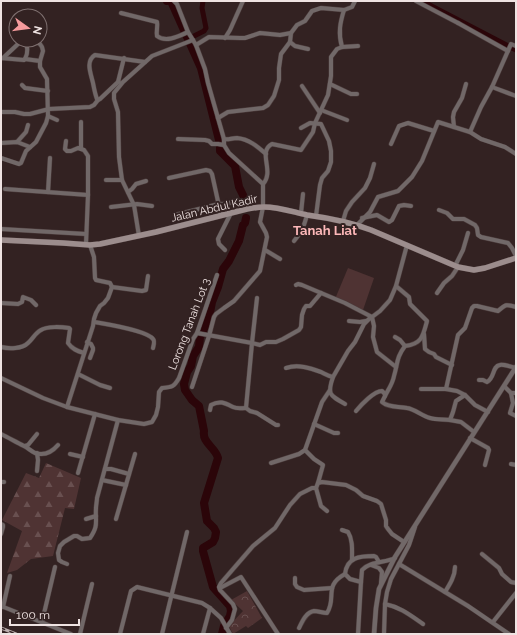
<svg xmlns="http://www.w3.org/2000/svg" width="517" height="635" viewBox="0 0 517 635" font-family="Raleway,sans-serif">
<defs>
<pattern id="forest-firs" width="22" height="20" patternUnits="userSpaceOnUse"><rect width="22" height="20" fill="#4f3333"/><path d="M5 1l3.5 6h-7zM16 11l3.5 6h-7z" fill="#695050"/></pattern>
<pattern id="park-crowns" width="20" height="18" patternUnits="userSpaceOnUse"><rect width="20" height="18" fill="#4f3333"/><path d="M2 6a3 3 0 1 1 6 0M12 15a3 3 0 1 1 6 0" fill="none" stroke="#695050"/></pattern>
</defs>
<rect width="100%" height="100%" fill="#322"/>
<polygon fill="url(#forest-firs)" points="46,463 81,478 74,509 65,508 53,556 31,559 17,570 7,573 22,531 2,520 26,473 39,478"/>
<polygon fill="url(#park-crowns)" points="247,591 262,618 248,628 246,626 233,634 229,626 243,611 231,600"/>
<polygon fill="#4f3333" points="348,268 374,278 363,310 335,299"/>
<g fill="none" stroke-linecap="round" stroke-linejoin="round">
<g stroke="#2b0509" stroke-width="5">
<polyline points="422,1 516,50"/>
<polyline points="188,39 204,31 206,28 202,8 203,1"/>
</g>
<g stroke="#2b0509" stroke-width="8">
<polyline points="167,1 171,1 201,68 220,144 220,151 235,166 239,187 244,197 245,204"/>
<path d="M222 634 224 626 230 616 231 611 230 606 213 587 203 551V548L213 542 215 538 216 532 214 528 207 521 204 503 218 458C215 447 202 443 204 431L199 406 192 400 185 390 184 384 187 372 191 366 193 356 199 347 200 337 209 318 212 302 218 287 223 269 229 261 239 241 243 225 245 223 246 218"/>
</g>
<g stroke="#4d3d3d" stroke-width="5">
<g id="minor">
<polyline points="174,1 177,4 188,32 196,45 205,69 208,83 224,139 224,145 229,153 263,184 263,207 260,222 266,233 267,237 260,271 234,301 224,308 216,314 214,317 209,336 192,387"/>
<polyline points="416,1 458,23"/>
<path d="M121 13 157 22C158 26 156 31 157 36 166 43 179 36 188 32"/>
<polyline points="458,23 508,51"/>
<polyline points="291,33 290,42 295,46 308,49"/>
<polyline points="225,38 230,30 243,1"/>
<polyline points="196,45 209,37 240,38 245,38 260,33 280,35 291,33 297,25 305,21 312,11 321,8 344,10 352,7 355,1"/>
<path d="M342 47C338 33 340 23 344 10"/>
<polyline points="1,58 24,60 25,59 40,61"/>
<path d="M3 58 18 44 22 42C29 44 28 53 25 59"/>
<path d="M118 82 100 99 98 100 97 99C95 94 94 88 93 83 91 74 85 61 95 55L145 62"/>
<polyline points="119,82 118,82 124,58"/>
<polyline points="330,84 351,94 357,94"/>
<polyline points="22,85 25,88 48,91"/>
<polyline points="302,86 320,113"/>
<polyline points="492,87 516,96"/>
<polyline points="321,110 347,120"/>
<polyline points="1,112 15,112 24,114 30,114 49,109 90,107 94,105 98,100"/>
<polyline points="48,116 57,120"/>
<polyline points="218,118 228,112 263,108 268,105 274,96 279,80 279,68 281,54 290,42"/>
<polyline points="81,122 81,148"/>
<polyline points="454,127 453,117 454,112 462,98 466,84"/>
<polyline points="301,128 310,123 321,124 329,141 331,151 331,162 328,171 322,178 320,185 316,216"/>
<polyline points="470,132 481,107 492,87 511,44 516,46"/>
<polyline points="178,139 205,140 209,141 212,144 218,144 224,145"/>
<path d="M224 139C228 140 232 138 237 138 249 139 258 147 266 154"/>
<polyline points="66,141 65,149 67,151 71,151 78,148 84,150 88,156 88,195 86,244"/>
<polyline points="17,142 26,132 28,125"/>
<polyline points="1,143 17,142 30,147"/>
<polyline points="391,144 399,126 408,123 434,131"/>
<polyline points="1,158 19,164 21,163 26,151 36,142 46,123 48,116 47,79 40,67 40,61 43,51 42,47 40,44 36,42 32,42"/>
<polyline points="169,178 206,170 210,171 212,174 221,215"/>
<polyline points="106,180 122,180"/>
<path d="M263 184C275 171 257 152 272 144L301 150 313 132 315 123 328 95 331 76V57L337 49 342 47 358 46"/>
<polyline points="5,189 88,195"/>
<polyline points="48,192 50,158"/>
<polyline points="128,192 132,189 136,184 146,181"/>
<polyline points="111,207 137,204 152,206"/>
<polyline points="439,210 447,213 453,219 464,219 475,225 477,228 478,235 481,237 508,243 512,248 516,256"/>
<polyline points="301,213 303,194"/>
<polyline points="175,215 219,204 228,204 233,201"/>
<polyline points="362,218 377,215 389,222 392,220 399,206 404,205 411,206"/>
<polyline points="343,221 346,211 352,202 365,188 370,178 374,164"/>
<polyline points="357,225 370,212 378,197 398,191 412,177 422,161 438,122 470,132 481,139 505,147 516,154"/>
<polyline points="1,229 86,234"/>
<polyline points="139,236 134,205 122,180 119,157 118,112 114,99 114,93 123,82 152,56 193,40"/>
<path d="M294 241C302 232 304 226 307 215"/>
<polyline points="225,250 219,244 218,239 231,213"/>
<polyline points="265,250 280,259"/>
<polyline points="455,266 463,250 468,233"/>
<polyline points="112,287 142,291 146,290 148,276"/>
<polyline points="437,293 444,283 452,276 458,267"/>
<polyline points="257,298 252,343 260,345 266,342 276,342 283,339 299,330 301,327 302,315 304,309 306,306 310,306 321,293"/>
<polyline points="1,303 18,304 22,302 23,297 31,300 36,305"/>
<polyline points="349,321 360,322 366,321"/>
<path d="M94 322C105 324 146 330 153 339 155 341 154 344 153 348"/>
<polyline points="197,333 252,343 246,408 250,411 257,413 276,425 278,425"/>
<polyline points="424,334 425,349 429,352 434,354 436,357 452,365"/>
<polyline points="395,337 400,340 405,346"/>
<polyline points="87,342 91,344 93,348 93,350 90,358"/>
<path d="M1 347C9 349 22 349 28 343 33 339 35 333 41 330 47 326 62 327 69 328L70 329 68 343C72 349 77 351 84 353"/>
<polyline points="396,367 377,352 373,337 374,326 372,317 380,311 390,300 396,286 407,245"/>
<path d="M286 368C298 364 310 368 321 372 325 374 328 376 333 377L348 351 355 342 364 324 369 319 372 317 345 303 302 285 298 284 296 285"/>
<polyline points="78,374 100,385 110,388"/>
<path d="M333 377C327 394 329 395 345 404"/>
<path d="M1 378 43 398 67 407 118 420 144 424 152 422 156 415 158 407 159 392 162 388C172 387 174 387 179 378L193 339 197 333 217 275"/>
<path d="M479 380H483L487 382C495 378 492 366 500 365 504 364 511 367 516 368"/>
<polyline points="504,386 511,393 516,393"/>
<polyline points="421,389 446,389 457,391 465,395 475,405 488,412"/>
<path d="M446 389 458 335 465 328 472 308 474 306H477L498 311C506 304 506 304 516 307"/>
<polyline points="511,393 513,403 510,413 516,416"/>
<path d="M385 396C388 390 393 383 394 376 398 363 396 358 405 346 422 344 423 336 427 321L410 304 409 297 396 286"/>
<polyline points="67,407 93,326 94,319 96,313 100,306 104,303 108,298 112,287 110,283 96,280 95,278 94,257 90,245"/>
<path d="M210 410 211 405C220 400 225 403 233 407 237 409 241 408 246 408"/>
<path d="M356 411C361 405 374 391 382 391L385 394V396L382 402C389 408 398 406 407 408 415 409 422 416 430 418 436 420 444 419 450 420L453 412 456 401 465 395"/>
<polyline points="450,420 461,422 474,432"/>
<polyline points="314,424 334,433 338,433"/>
<path d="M1 434C9 438 16 442 24 446 28 448 31 451 35 453 44 456 52 452 58 445"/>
<polyline points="470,438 488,448 489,450 485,465"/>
<polyline points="25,446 28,445 37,434"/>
<polyline points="305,450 314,459 323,465 318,483"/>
<polyline points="70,454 83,457"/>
<polyline points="271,463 299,454 305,450 322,402 330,390"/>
<polyline points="511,464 516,465"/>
<polyline points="105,469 111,469 129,474"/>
<polyline points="37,471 38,460 37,453"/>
<polyline points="78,473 95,414"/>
<polyline points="102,480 126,485"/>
<polyline points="1,482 4,482"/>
<polyline points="316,488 318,483 322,482 346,485 356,490 363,496 377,501 381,504 386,520 386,526 388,529 392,534 404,542"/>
<polyline points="86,519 96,516"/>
<polyline points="116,519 135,454"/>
<polyline points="1,524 3,525 3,527 1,534"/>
<path d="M342 530 348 532C353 540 352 550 352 560"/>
<polyline points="482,554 499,568 502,574 511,582 516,583"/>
<path d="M67 564 62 562 59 560 58 553 60 546 64 542 74 536H77L82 539 90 538C99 525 95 522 96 508 96 505 97 501 97 498L118 420"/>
<polyline points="399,564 468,606 509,634"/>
<polyline points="371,565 379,568 382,572 381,583"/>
<polyline points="295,578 295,584 297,587 304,590 332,588"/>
<path d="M361 582 350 579 345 574C347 557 360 556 374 556L376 557 379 562"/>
<polyline points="220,588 241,577 278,634"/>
<path d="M445 592C450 584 455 576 455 567"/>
<path d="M385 604C400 607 410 615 423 624"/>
<polyline points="1,606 71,634"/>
<polyline points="3,607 10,576"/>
<polyline points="42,622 55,567"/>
<polyline points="493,622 516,593"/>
<polyline points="226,628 232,620 235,609 233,604 220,590 219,587 221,583 253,546 275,528 290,505 300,494 312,488 316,488 321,506 327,511"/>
<path d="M299 628C302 622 306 612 314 611 318 611 323 613 327 613 337 598 323 586 345 574"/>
<polyline points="80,634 92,584"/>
<polyline points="120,634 131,591 137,587 202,603 210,608 221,618 230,634"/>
<polyline points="162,634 187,532"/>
<polyline points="203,634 210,608"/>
<path d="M358 634 361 582 362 570C370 561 385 563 395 558"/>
<polyline points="384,634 385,604 387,592 391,579 409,545 415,527"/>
</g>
</g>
<g stroke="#4d3d3d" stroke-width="5.5">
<polyline id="tertiary" points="374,634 376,608 379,589 395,557 516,367"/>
</g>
<g stroke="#4d3d3d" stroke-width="6">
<path id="secondary" d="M1 240 63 243 90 245 100 244 156 232 239 211C247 209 256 207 264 207 279 207 293 212 307 215 329 218 350 222 371 230L458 267 474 270 485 268 516 258"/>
</g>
<use href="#minor" stroke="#716868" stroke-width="4"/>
<use href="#tertiary" stroke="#716868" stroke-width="4.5"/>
<use href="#secondary" stroke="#9c8d8d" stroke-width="5.5"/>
<g stroke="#baacac" stroke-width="3">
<polyline id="rail" points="1,628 16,634"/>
</g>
<use href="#rail" stroke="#322" stroke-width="1.5" stroke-dasharray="4.5" stroke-linecap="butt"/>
</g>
<g text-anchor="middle" stroke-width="4" stroke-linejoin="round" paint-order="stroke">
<g font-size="11" fill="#efe3e2" stroke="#322">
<text transform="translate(214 208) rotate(-13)" y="4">Jalan Abdul Kadir</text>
<text transform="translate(189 324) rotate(-69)" y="4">Lorong Tanah Lot 3</text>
</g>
<g font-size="13" font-weight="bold" fill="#fdb8b9" stroke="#322">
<text x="325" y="235">Tanah Liat</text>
</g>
</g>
<rect width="517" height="635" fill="none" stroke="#efe3e2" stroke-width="4"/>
<g transform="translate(28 28) rotate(104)"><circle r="19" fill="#332222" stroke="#7e6f6f"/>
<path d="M0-3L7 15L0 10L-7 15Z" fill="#f59b9d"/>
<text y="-6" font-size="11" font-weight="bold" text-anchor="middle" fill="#efe3e2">N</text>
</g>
<path d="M10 619v6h69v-6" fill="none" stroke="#efe3e2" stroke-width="2"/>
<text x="16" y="619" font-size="12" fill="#efe3e2" stroke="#332222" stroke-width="3" paint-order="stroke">100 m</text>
</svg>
